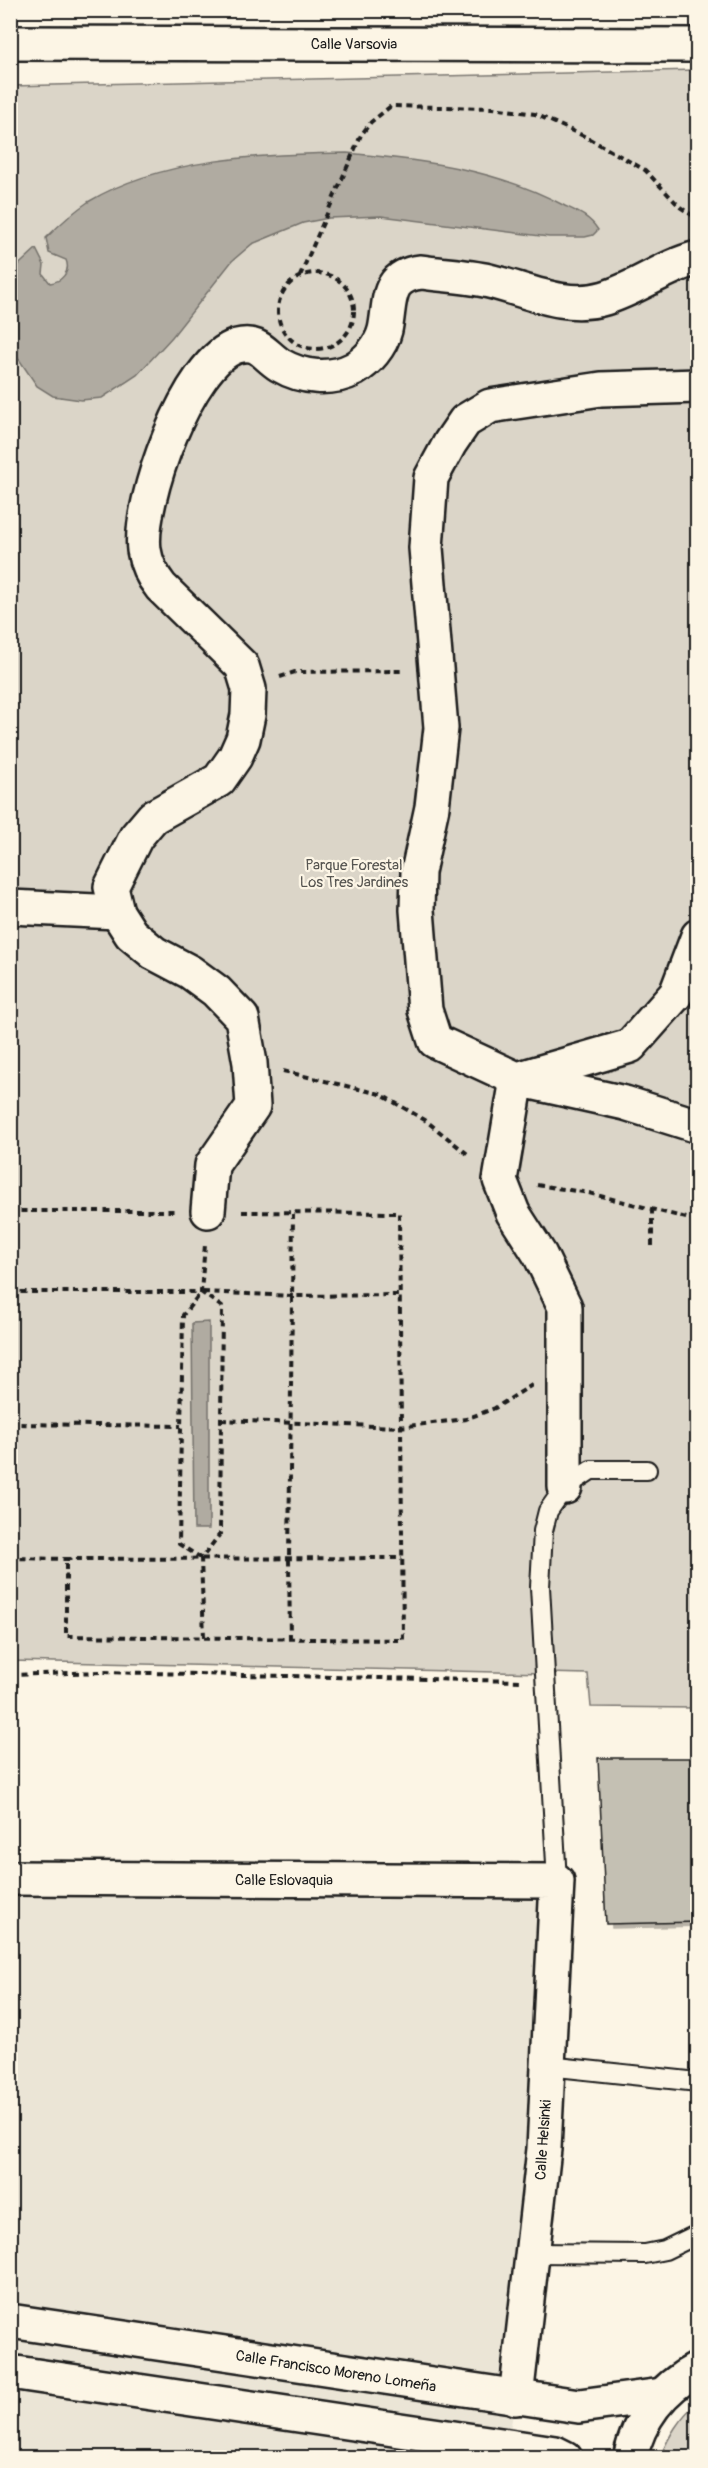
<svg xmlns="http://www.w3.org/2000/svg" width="708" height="2468" viewBox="0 0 708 2468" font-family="Pangolin,sans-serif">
<defs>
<filter id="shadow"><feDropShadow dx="6" dy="4" stdDeviation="0" flood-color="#0004"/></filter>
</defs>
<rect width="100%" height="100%" fill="#fcf5e5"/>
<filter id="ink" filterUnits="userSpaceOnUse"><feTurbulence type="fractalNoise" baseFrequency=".0167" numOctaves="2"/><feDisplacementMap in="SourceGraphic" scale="12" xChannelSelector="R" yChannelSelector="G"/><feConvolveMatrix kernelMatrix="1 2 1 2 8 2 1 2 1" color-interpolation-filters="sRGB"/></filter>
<g filter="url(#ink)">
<polygon fill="#ebe5d6" points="11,1878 557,1881 516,2398 505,2457 11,2458"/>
<g fill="#dbd5c8" stroke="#7c7872" stroke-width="1.5">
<polygon points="697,70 697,1708 591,1707 588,1674 11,1661 11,86"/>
<path d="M697 2403V2457H660C669 2436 679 2418 697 2403Z"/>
</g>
<g fill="#b0aba1" stroke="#75726c" stroke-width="1.5">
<path d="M347 153C423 160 497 169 565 206 578 212 590 217 598 230L593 235 585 237H549L381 216 329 218 303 223 252 244 232 261 172 337 137 375 102 398 81 400 53 396 37 386 12 349 11 272 36 249 44 265 43 274 50 283C61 282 71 272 66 260L49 253 46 238C59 225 73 212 88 202 160 158 265 154 347 153Z"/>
<polygon points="209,1322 209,1529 194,1529 192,1323"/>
</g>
<polygon fill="#c4c0b3" stroke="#1c1c1c" stroke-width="1.5" filter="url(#shadow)" points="598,1758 698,1758 698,1922 606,1924"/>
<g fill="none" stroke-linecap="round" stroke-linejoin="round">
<g stroke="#1c1c1c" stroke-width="22">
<g id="lane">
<polyline points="557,1881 540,1587 543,1531 548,1511 565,1487 591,1470 647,1470"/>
<polyline points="548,2066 698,2082"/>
<polyline points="533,2253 645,2254 665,2250 698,2234"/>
</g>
</g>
<g stroke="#1c1c1c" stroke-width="38">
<g id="street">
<polyline points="10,43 698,45"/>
<polyline points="698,386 601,389 490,406 465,421 450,443 431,478 426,548 441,728 432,807 418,872 417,910 425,1010 435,1041 517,1079 630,1046 676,994 698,936"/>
<polyline points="10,907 117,912"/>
<path d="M208 1211 212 1165 253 1106 250 1063 242 1018 216 991 190 972 154 953 131 934 117 912 111 887 136 837 153 817 219 780 235 757 243 739 248 715 249 689 242 666 161 587C153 577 146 564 144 550 138 503 188 361 237 346 259 340 264 355 280 365 302 378 331 381 354 369 368 361 381 346 385 330 391 303 384 276 421 272 443 275 467 276 489 281 527 290 565 310 605 298 638 288 665 266 698 258"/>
<polyline points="565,1487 565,1307 540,1255 513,1213 500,1180 517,1079 625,1103 698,1126"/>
<polyline points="10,1878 557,1881 544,2149 516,2398"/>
<polyline points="10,2321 579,2406 662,2395"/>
<polyline points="10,2372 555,2453 565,2458"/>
</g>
</g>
<g stroke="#1c1c1c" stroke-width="38">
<path id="primary" d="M630 2458C639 2418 662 2388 698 2369"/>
</g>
<g stroke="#1c1c1c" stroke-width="4" stroke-dasharray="6 4.5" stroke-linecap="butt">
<circle cx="316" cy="311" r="38"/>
<polyline points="300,276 361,135 371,122 391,106 493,108 535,114 586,137 645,170 680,207 698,219"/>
<polyline points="280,677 295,672 401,671"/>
<polyline points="283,1071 380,1094 425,1120 470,1156"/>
<polyline points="537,1185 589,1193 698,1221"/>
<polyline points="10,1211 175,1211"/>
<polyline points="242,1212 399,1213 403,1640 66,1636 66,1559 402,1558"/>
<polyline points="652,1246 652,1209"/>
<polyline points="10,1292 201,1292 205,1245"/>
<polyline points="203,1292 293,1296 400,1295"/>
<polyline points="221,1420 400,1427 466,1419 495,1408 532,1385"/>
<polyline points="10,1424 181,1426"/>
<polyline points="10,1558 66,1559"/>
<polyline points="201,1558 179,1544 183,1315 201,1292 222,1307 220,1534 201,1559 204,1637"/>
<polyline points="290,1639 289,1558 293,1214"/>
<polyline points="10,1675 102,1672 520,1681"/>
</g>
<use href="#lane" stroke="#fcf5e5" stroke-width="18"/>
<use href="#street" stroke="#fcf5e5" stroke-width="33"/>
<use href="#primary" stroke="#fcf5e5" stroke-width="33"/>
</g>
</g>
<g text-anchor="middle" stroke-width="4.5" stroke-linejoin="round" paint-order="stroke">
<g font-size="15" fill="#1c1c1c" stroke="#fcf5e5">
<text x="354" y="49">Calle Varsovia</text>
<text x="284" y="1885">Calle Eslovaquia</text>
<text transform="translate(543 2140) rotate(-86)" y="5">Calle Helsinki</text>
<text transform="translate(336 2371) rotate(9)" y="5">Calle Francisco Moreno Lomeña</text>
</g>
<g font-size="15" fill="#555450" stroke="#fcf5e5">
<text x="354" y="870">Parque Forestal<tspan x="354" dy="17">Los Tres Jardines</tspan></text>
</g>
</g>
<rect width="708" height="2468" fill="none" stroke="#fcf5e5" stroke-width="36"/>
<rect x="18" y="18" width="672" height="2432" fill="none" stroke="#1c1c1c" stroke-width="2" filter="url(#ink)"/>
</svg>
